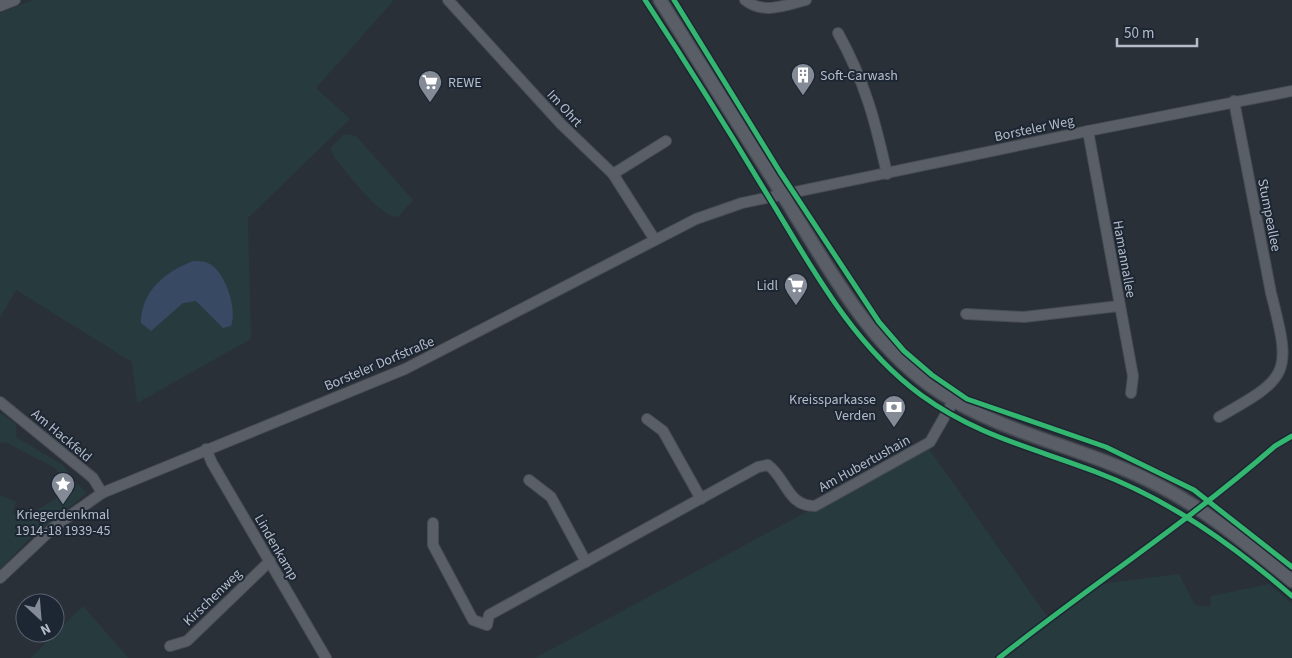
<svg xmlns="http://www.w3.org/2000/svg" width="1292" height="658" viewBox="0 0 1292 658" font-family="'Source Sans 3',sans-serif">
<rect width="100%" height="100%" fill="#2a3038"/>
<g fill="#273a3e">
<polygon points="33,0 394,0 316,88 350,119 248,218 251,339 137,403 132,362 16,290 0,318 0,13"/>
<path d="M348 134 356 136 413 200 398 217C381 219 346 171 334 157L331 148 342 136Z"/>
<polygon points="0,413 16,424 16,437 63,465 74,481 87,493 26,542 0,570 0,495 16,502 12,514 36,511 70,489 55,468 5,442 0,443"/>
<polygon points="929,449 1051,622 1102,584 1179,574 1195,605 1210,607 1211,596 1269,584 1292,604 1292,658 535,658 901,461"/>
<polygon points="83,606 128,658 31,658"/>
</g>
<path fill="#384963" d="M193 261C198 261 204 261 208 263 225 270 238 310 231 326L223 328 196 301 183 303 151 331 141 323C141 291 165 272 193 261Z"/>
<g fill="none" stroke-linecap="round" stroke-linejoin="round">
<g stroke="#484c53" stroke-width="12">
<g id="minor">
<polyline points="448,0 561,124 613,174 655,240"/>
<path d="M745 0C763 15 786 5 806 0"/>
<polyline points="0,6 15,0"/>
<path d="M838 33C865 82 875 120 887 174"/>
<polyline points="1088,131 1133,376 1131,393"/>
<polyline points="613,174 666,141"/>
<polyline points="966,314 1024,317 1119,306"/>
<polyline points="0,402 93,478 102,493"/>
<path d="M1219 417C1290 377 1292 374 1271 293L1234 101"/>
<polyline points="647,419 663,431 701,499"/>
<polyline points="206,449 212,463 326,658"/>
<polyline points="529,480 551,497 586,562"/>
<path d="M433 523V545L473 620 487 625 489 615 758 467 768 465C787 479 787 506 815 506L930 442 954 400"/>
<polyline points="0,578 54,527 102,493 405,369 696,219 742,203 1088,131 1292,91"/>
<polyline points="170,646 187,641 270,561"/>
</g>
</g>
<g stroke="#484c53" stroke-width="15">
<path id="tertiary" d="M660 0C702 67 744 133 786 200 830 270 870 347 941 393 1008 436 1088 448 1158 485 1207 510 1249 546 1292 581"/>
</g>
<use href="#minor" stroke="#5a5e66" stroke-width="10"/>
<use href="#tertiary" stroke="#5a5e66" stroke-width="12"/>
<g stroke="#1d2633" stroke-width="8">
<g id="cycleway">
<path d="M645 0C685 61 724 123 762 186 808 260 849 342 921 395 977 436 1034 448 1096 472 1170 500 1233 545 1292 596"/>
<polyline points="674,0 780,172 879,322 904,351 932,375 967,399 1106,447 1194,490 1292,567"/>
<path d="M999 658C1090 586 1188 522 1275 446L1292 436"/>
</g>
</g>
<use href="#cycleway" stroke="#33b770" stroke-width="5"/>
</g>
<defs>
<g id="building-pin" transform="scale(1.25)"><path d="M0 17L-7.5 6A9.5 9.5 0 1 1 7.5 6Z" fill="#848b96" stroke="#1d2633"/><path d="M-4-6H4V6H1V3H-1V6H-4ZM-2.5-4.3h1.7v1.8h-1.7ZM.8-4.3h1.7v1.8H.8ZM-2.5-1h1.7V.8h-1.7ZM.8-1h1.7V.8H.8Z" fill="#fff"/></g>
<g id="supermarket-pin" transform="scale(1.25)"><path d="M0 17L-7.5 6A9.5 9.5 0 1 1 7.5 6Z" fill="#848b96" stroke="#1d2633"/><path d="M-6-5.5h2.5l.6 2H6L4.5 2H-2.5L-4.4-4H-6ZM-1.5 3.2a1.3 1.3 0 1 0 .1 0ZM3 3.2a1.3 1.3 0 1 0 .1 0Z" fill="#fff"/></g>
<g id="bank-pin" transform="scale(1.25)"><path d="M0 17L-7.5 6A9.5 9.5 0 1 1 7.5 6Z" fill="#848b96" stroke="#1d2633"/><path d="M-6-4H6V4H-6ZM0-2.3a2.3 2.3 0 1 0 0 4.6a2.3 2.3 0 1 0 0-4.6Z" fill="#fff"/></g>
<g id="sight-pin" transform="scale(1.25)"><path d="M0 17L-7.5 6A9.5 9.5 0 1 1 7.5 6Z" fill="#848b96" stroke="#1d2633"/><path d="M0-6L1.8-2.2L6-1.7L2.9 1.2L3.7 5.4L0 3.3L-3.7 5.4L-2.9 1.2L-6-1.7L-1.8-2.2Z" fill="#fff"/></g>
</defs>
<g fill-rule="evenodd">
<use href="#building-pin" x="803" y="75"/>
<use href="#supermarket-pin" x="430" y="82"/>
<use href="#supermarket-pin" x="796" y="285"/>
<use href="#bank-pin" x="894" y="407"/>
<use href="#sight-pin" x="63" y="484"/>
</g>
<g text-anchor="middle" stroke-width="4" stroke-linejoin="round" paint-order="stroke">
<g font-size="14" fill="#b4bcc9" stroke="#1d2633" text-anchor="start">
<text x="820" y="80">Soft-Carwash</text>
<text x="448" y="87">REWE</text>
<text x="778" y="290" text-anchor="end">Lidl</text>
<text x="876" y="404" text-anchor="end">Kreissparkasse<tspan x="876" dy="16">Verden</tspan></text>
<text x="63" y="519" text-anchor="middle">Kriegerdenkmal<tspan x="63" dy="16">1914-18 1939-45</tspan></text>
</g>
<g font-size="14" fill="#b4bcc9" stroke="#1d2633">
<text transform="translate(565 108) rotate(47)" y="5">Im Ohrt</text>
<text transform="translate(1034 128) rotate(-12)" y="5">Borsteler Weg</text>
<text transform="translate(1270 215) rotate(79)" y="5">Stumpeallee</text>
<text transform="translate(1125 259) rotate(80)" y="5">Hamannallee</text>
<text transform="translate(379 363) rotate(-23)" y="5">Borsteler Dorfstraße</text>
<text transform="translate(62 435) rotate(40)" y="5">Am Hackfeld</text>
<text transform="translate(864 463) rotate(-29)" y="5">Am Hubertushain</text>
<text transform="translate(277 547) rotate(60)" y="5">Lindenkamp</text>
<text transform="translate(212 597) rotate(-44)" y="5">Kirschenweg</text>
</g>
</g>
<g transform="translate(40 618) rotate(154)"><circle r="24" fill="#1d2633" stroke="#59626f"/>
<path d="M0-4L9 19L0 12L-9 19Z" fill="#848b96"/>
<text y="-8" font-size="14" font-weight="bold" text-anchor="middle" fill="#b4bcc9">N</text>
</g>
<path d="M1117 38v8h80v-8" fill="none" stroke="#b4bcc9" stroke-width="2.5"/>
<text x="1124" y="38" font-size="15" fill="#b4bcc9" stroke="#1d2633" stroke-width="4" paint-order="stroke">50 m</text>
</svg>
